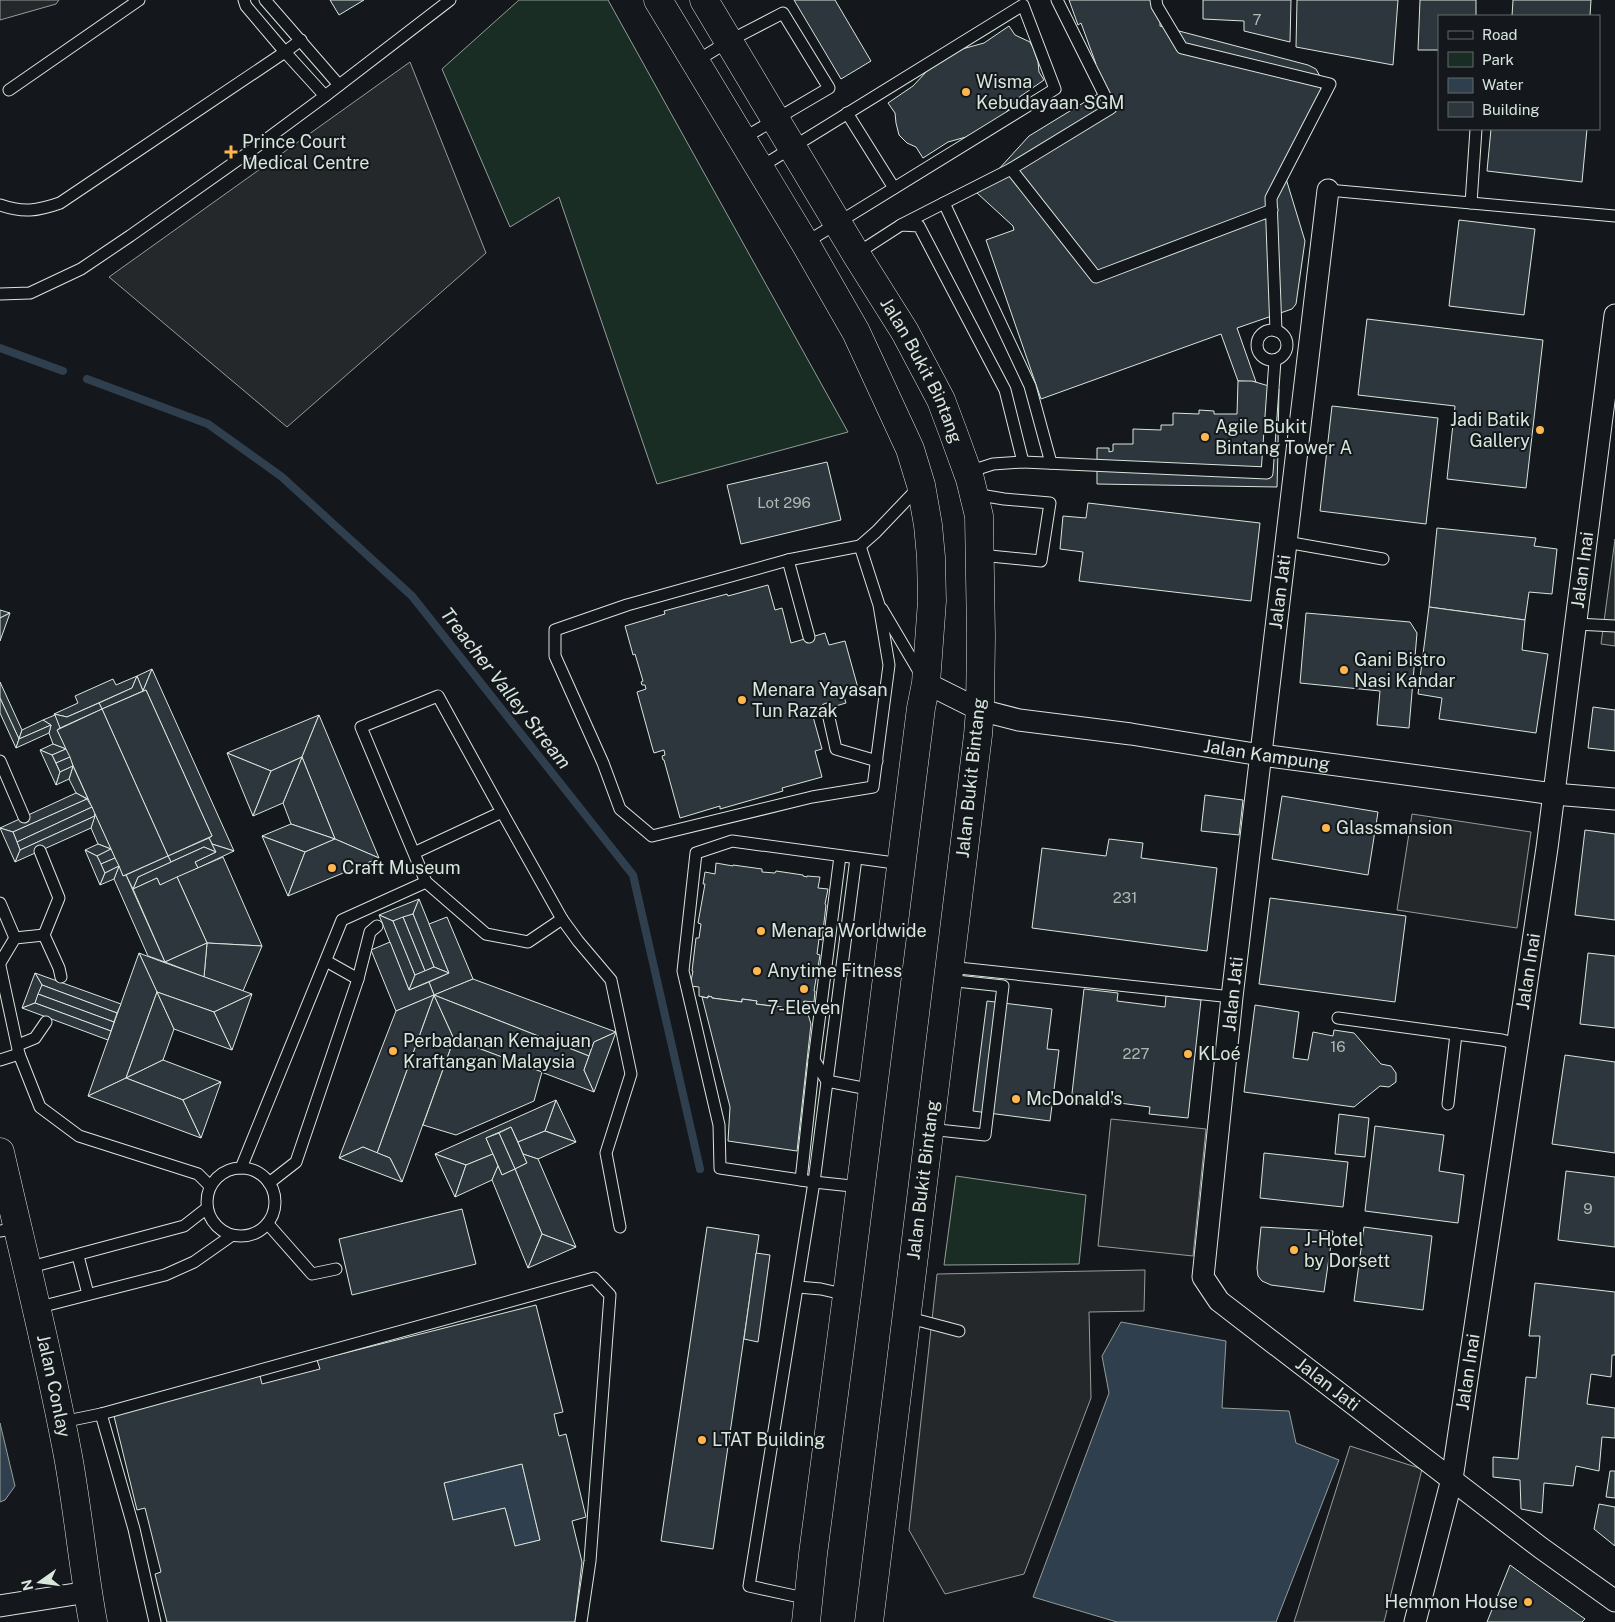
<svg xmlns="http://www.w3.org/2000/svg" width="1615" height="1622" viewBox="0 0 1615 1622" font-family="'Public Sans',sans-serif">
<rect width="100%" height="100%" fill="#14181c"/>
<g fill="#1a2d24" stroke="#939e99">
<polygon points="519,0 608,0 848,432 657,484 559,197 510,227 442,69"/>
<polygon points="956,1176 1086,1195 1079,1264 944,1265"/>
</g>
<g fill="#24282b" stroke="#939e99">
<polygon points="0,0 59,0 56,4 0,20"/>
<polygon points="410,62 486,253 287,427 109,277"/>
<polygon points="1615,539 1615,646 1601,644"/>
<polygon points="1412,814 1531,832 1517,928 1397,910"/>
<polygon points="1111,1119 1206,1129 1193,1256 1098,1246"/>
<polygon points="1145,1270 1144,1311 1089,1312 1091,1398 1024,1574 945,1594 909,1530 937,1274"/>
<polygon points="1350,1446 1422,1469 1384,1622 1294,1622"/>
</g>
<g fill="#2f3f4d" stroke="#939e99">
<polygon points="1121,1322 1226,1341 1222,1408 1289,1411 1296,1443 1339,1460 1276,1622 1117,1622 1033,1597 1109,1393 1102,1356"/>
<polygon points="0,1423 15,1486 5,1500 0,1502"/>
<polygon points="522,1464 540,1540 515,1546 505,1508 453,1520 444,1483"/>
</g>
<g fill="none" stroke-linecap="round" stroke-linejoin="round">
<g stroke="#2f3f4d" stroke-width="8">
<polyline points="0,348 63,371"/>
<polyline points="87,379 208,424 282,477 412,596 633,875 700,1169"/>
</g>
</g>
<g fill="#2c363c" stroke="#d8e6dc" fill-rule="evenodd">
<polygon points="330,0 364,0 339,15"/>
<polygon points="794,0 835,0 871,61 841,79"/>
<polygon points="1069,0 1161,0 1160,26 1308,65 1316,69 1321,78 1320,108 1284,172 1305,241 1296,304 1292,309 1237,328 1256,382 1238,381 1221,334 1041,399 986,240 1014,230 1013,226 977,193 1029,136 1106,89 1092,65 1096,64 1081,23 1078,25"/>
<polygon points="1203,0 1291,0 1290,42 1244,31 1244,21 1203,19"/>
<polygon points="1297,0 1398,0 1393,65 1296,47"/>
<polygon points="1420,0 1476,0 1476,16 1439,16 1439,50 1418,50"/>
<polygon points="1513,0 1591,0 1590,16 1512,16"/>
<polygon points="1009,26 1015,35 1030,42 1033,48 1038,62 1039,72 1044,80 1018,98 1004,115 966,137 948,142 923,158 916,147 907,143 899,135 896,123 895,113 888,103 913,86 927,71 955,51 984,43"/>
<polygon points="1491,129 1587,129 1582,182 1487,171"/>
<polygon points="1459,220 1535,229 1524,315 1449,306"/>
<polygon points="1367,319 1543,340 1526,488 1447,479 1455,406 1358,395"/>
<polygon points="1238,381 1252,381 1279,389 1278,444 1266,444 1266,451 1278,451 1277,487 1097,484 1097,448 1109,448 1109,452 1113,451 1113,444 1133,444 1133,429 1161,430 1161,425 1173,425 1173,413 1199,414 1199,410 1214,411 1214,414 1237,414"/>
<polygon points="1332,406 1438,418 1426,524 1320,511"/>
<polygon points="827,462 841,520 741,544 727,485"/>
<polygon points="1088,503 1260,523 1251,601 1079,581 1083,552 1060,549 1063,516 1086,518"/>
<polygon points="1437,528 1536,538 1534,546 1557,549 1552,594 1529,592 1525,620 1429,607"/>
<polygon points="768,585 775,610 782,608 791,643 825,633 829,645 845,641 858,688 843,693 846,703 812,713 822,749 815,751 822,777 782,788 783,791 720,809 720,806 680,818 664,760 663,760 662,756 665,755 664,750 654,753 653,750 637,692 646,689 645,685 642,685 641,682 643,681 635,654 633,655 632,651 625,626 665,614 664,611 727,594 728,596"/>
<polygon points="1429,607 1525,620 1522,650 1548,654 1536,733 1439,719 1442,698 1418,694"/>
<polygon points="0,610 10,613 0,618"/>
<polygon points="10,613 0,641 0,618"/>
<polygon points="1306,613 1410,622 1417,633 1409,728 1377,725 1380,691 1300,683"/>
<polygon points="152,669 143,691 137,676"/>
<polygon points="152,669 234,851 212,844 209,838 212,836 146,690 143,691"/>
<polygon points="137,676 132,688 67,717 54,714 78,703 75,696 113,679 116,685"/>
<polygon points="137,676 143,691 102,709 99,703 132,688"/>
<polygon points="0,682 22,730 19,739 0,698"/>
<polygon points="146,690 212,836 168,856 102,709"/>
<polygon points="0,698 19,739 16,748 0,713"/>
<polygon points="99,703 102,709 60,728 54,714 67,717"/>
<polygon points="1593,707 1615,710 1615,751 1588,748"/>
<polygon points="102,709 168,856 123,876 57,730"/>
<polygon points="55,715 60,728 57,730 66,749 53,744 49,733 51,725 43,720"/>
<polygon points="319,715 302,757 271,771 227,753"/>
<polygon points="319,715 379,858 335,839 302,757"/>
<polygon points="43,720 51,725 19,739 22,730"/>
<polygon points="51,725 49,733 16,748 19,739"/>
<polygon points="53,744 66,749 52,755 40,750"/>
<polygon points="66,749 70,757 56,763 52,755"/>
<polygon points="40,750 52,755 60,772 56,785"/>
<polygon points="227,753 271,771 253,816"/>
<polygon points="70,757 73,766 60,772 56,763"/>
<polygon points="302,757 335,839 291,824 283,803"/>
<polygon points="302,757 283,803 253,816 271,771"/>
<polygon points="73,766 88,799 76,793 69,779"/>
<polygon points="73,766 69,779 56,785 60,772"/>
<polygon points="76,793 87,799 13,832 0,828"/>
<polygon points="1205,795 1243,800 1239,835 1201,831"/>
<polygon points="1282,796 1378,812 1368,875 1272,859"/>
<polygon points="87,799 92,807 17,842 13,832"/>
<polygon points="92,807 95,814 95,816 20,850 17,842"/>
<polygon points="95,814 111,849 98,844 91,828"/>
<polygon points="95,816 91,828 15,862 20,850"/>
<polygon points="291,824 335,839 305,852 262,836"/>
<polygon points="0,828 13,832 17,842 20,850 15,862"/>
<polygon points="1585,830 1615,834 1615,920 1575,915"/>
<polygon points="262,836 305,852 288,896"/>
<polygon points="209,838 216,852 204,847 171,862 168,856"/>
<polygon points="335,839 379,858 288,896 305,852"/>
<polygon points="1109,839 1143,843 1141,858 1217,868 1207,951 1032,928 1042,848 1106,856"/>
<polygon points="98,844 111,849 97,856 85,850"/>
<polygon points="212,844 234,851 198,868 195,862 216,852"/>
<polygon points="204,847 216,852 195,862 198,868 160,885 157,878 133,889 138,877"/>
<polygon points="111,849 115,858 101,864 97,856"/>
<polygon points="85,850 97,856 101,864 105,873 100,885"/>
<polygon points="168,856 171,862 138,877 133,889 126,875"/>
<polygon points="223,857 262,946 207,943 177,877"/>
<polygon points="115,858 119,866 105,873 101,864"/>
<polygon points="716,863 733,866 733,865 762,869 762,872 775,873 776,871 803,875 803,876 807,877 807,876 820,877 818,888 828,889 825,904 826,905 822,940 819,939 817,954 820,955 814,991 815,991 814,1002 804,1001 803,1011 792,1009 792,1008 788,1007 787,1008 756,1004 757,1001 742,999 742,1002 712,998 712,997 708,996 708,998 699,996 699,987 690,986 693,971 692,971 696,938 699,938 701,924 698,923 705,884 703,884 705,872 715,874"/>
<polygon points="119,866 123,876 126,875 165,962 148,956 114,879"/>
<polygon points="119,866 114,879 100,885 105,873"/>
<polygon points="177,877 207,943 165,962 133,889 157,878 160,885"/>
<polygon points="1270,898 1406,916 1395,1002 1259,984"/>
<polygon points="419,899 413,914 393,921 379,915"/>
<polygon points="419,899 449,973 434,967 413,914"/>
<polygon points="413,914 434,967 425,971 403,917"/>
<polygon points="379,915 393,921 415,975 409,990"/>
<polygon points="403,917 425,971 415,975 393,921"/>
<polygon points="447,917 473,979 434,995 429,982 449,973 429,924"/>
<polygon points="390,942 409,990 429,982 434,995 396,1011 371,950"/>
<polygon points="207,943 262,946 243,991 204,977"/>
<polygon points="207,943 204,977 165,962"/>
<polygon points="139,953 160,961 252,994 214,1012 157,992"/>
<polygon points="139,953 157,992 126,1078 88,1096"/>
<polygon points="1588,953 1615,956 1615,1028 1580,1024"/>
<polygon points="434,967 449,973 409,990 415,975"/>
<polygon points="35,973 121,1004 117,1013 42,985"/>
<polygon points="35,973 42,985 35,1003 22,1008"/>
<polygon points="473,979 616,1032 594,1042 589,1056 434,995"/>
<polygon points="42,985 117,1013 114,1022 38,994"/>
<polygon points="1084,989 1118,993 1117,1001 1165,1007 1166,996 1201,1000 1188,1118 1149,1114 1150,1107 1104,1101 1103,1106 1071,1102"/>
<polygon points="157,992 174,1029 163,1060 126,1078"/>
<polygon points="157,992 214,1012 232,1050 174,1029"/>
<polygon points="38,994 114,1022 111,1031 35,1003"/>
<polygon points="252,994 232,1050 214,1012"/>
<polygon points="434,995 454,1039 402,1182 390,1158 377,1153"/>
<polygon points="434,995 377,1153 363,1147 339,1158 396,1011"/>
<polygon points="434,995 589,1056 584,1070 594,1092 454,1039"/>
<polygon points="708,996 712,997 712,998 742,1002 742,999 757,1001 756,1004 787,1008 788,1007 792,1008 792,1009 803,1011 804,1001 811,1024 797,1151 728,1141 730,1107 702,997 708,998"/>
<polygon points="987,1001 1052,1009 1047,1049 1059,1050 1050,1121 973,1111"/>
<polygon points="35,1003 111,1031 108,1040 22,1008"/>
<polygon points="1255,1005 1299,1012 1293,1058 1308,1060 1313,1032 1333,1036 1334,1030 1354,1033 1381,1064 1391,1066 1396,1073 1396,1082 1389,1087 1380,1086 1354,1107 1244,1092"/>
<polygon points="616,1032 594,1092 584,1070 594,1042"/>
<polygon points="454,1039 542,1072 534,1101 456,1135 423,1125"/>
<polygon points="1565,1055 1615,1062 1615,1153 1552,1144"/>
<polygon points="163,1060 221,1082 183,1100 126,1078"/>
<polygon points="126,1078 183,1100 201,1138 88,1096"/>
<polygon points="221,1082 201,1138 183,1100"/>
<polygon points="556,1100 576,1142 545,1131"/>
<polygon points="556,1100 545,1131 518,1142 511,1127 486,1138 493,1154 466,1165 435,1154"/>
<polygon points="1339,1114 1369,1118 1365,1157 1335,1154"/>
<polygon points="1375,1126 1444,1135 1439,1171 1464,1175 1458,1223 1365,1211"/>
<polygon points="511,1127 527,1163 515,1169 499,1133"/>
<polygon points="545,1131 576,1142 538,1159 523,1154 518,1142"/>
<polygon points="499,1133 515,1169 502,1175 486,1138"/>
<polygon points="363,1147 390,1158 402,1182 339,1158"/>
<polygon points="1264,1153 1348,1162 1343,1207 1260,1198"/>
<polygon points="435,1154 466,1165 455,1197"/>
<polygon points="493,1154 498,1166 492,1180 455,1197 466,1165"/>
<polygon points="523,1154 538,1159 576,1247 542,1234 515,1169 527,1163"/>
<polygon points="498,1166 502,1175 515,1169 542,1234 528,1268 492,1180"/>
<polygon points="1566,1171 1615,1177 1615,1247 1558,1240"/>
<polygon points="462,1209 476,1264 352,1295 339,1239"/>
<polygon points="707,1227 759,1235 713,1549 661,1541"/>
<polygon points="1261,1227 1333,1231 1324,1292 1271,1285 1262,1281 1258,1276 1257,1268"/>
<polygon points="1364,1227 1432,1236 1423,1310 1354,1301"/>
<polygon points="542,1234 576,1247 528,1268"/>
<polygon points="756,1253 770,1255 758,1342 744,1339"/>
<polygon points="1535,1283 1615,1292 1615,1355 1612,1355 1611,1377 1591,1374 1587,1404 1615,1408 1615,1438 1602,1437 1599,1471 1576,1466 1573,1486 1544,1483 1542,1513 1521,1509 1520,1480 1493,1477 1493,1457 1518,1459 1526,1377 1536,1378 1540,1336 1529,1336"/>
<path d="M536 1305 563 1412 554 1414 559 1436 566 1434 586 1517 572 1521 582 1562 575 1622H167L155 1574 161 1572 145 1508 137 1510 113 1412 260 1376 262 1384 320 1369 317 1360ZM522 1464 540 1540 515 1546 505 1508 453 1520 444 1483Z"/>
<polygon points="1610,1471 1615,1471 1615,1498 1606,1497"/>
<polygon points="1599,1504 1615,1507 1615,1546 1594,1529"/>
<polygon points="1510,1565 1525,1576 1585,1619 1582,1622 1487,1622"/>
</g>
<g fill="none" stroke-linecap="round" stroke-linejoin="round">
<g stroke="#d8e6dc" stroke-width="13">
<g id="service">
<polyline points="244,0 246,6 285,52 325,96"/>
<polyline points="265,0 339,85"/>
<polyline points="1156,0 1157,6 1182,48 1330,84 1271,198 1276,331"/>
<polyline points="695,62 729,41 783,13 829,88 742,139"/>
<polyline points="9,90 139,0"/>
<polyline points="847,113 894,188"/>
<polyline points="759,168 1023,5 1055,89 805,243"/>
<polyline points="1011,169 1096,277 1272,210"/>
<polyline points="1328,190 1615,216"/>
<polyline points="944,203 1011,169 1111,108 1057,0"/>
<polyline points="1471,203 1476,129"/>
<path d="M0 205C23 213 37 211 60 203L285 52 301 40"/>
<polyline points="901,225 944,203 1030,386 1051,463"/>
<polyline points="856,254 901,225 919,226 1005,390 1023,462 993,464 968,472"/>
<polyline points="0,294 30,293 81,269 130,236 256,147 325,96 450,0"/>
<circle cx="1272" cy="345" r="15"/>
<polyline points="1023,462 1267,473 1275,360"/>
<polyline points="974,494 1004,499 1050,503 1041,561 980,555"/>
<polyline points="1286,542 1383,559"/>
<polygon points="860,546 879,605 889,665 873,787 812,797 652,836 620,809 603,763 555,656 555,630 627,605 788,560"/>
<polyline points="860,546 876,532 919,487"/>
<polyline points="788,560 809,637"/>
<polyline points="882,609 921,675"/>
<polyline points="1576,624 1615,626"/>
<polyline points="827,709 836,749 877,761"/>
<polyline points="0,761 24,817"/>
<polyline points="502,812 562,919 578,941 611,980 631,1074 606,1153 620,1227"/>
<polyline points="40,851 59,898 44,935"/>
<polyline points="414,853 502,812 438,696 361,727 426,882 486,934 528,942 562,919"/>
<polyline points="840,856 814,1060 827,1081 873,1090"/>
<polyline points="0,903 15,938"/>
<polyline points="326,961 358,979"/>
<polyline points="0,963 15,938 44,935 59,968 61,977"/>
<polyline points="0,966 19,1054 40,1107 79,1136 198,1174 210,1186"/>
<polyline points="949,967 1232,997"/>
<polyline points="1338,1018 1456,1034 1502,1040 1517,1044"/>
<polyline points="18,1045 35,1038 46,1022"/>
<polyline points="0,1060 19,1054"/>
<polyline points="1448,1104 1456,1034"/>
<polyline points="929,1129 985,1135 1003,986 947,980"/>
<polyline points="241,1168 342,920 426,882"/>
<circle cx="241" cy="1202" r="34"/>
<polyline points="801,1180 814,1060"/>
<polyline points="269,1183 296,1162 358,979 370,932 377,926"/>
<polyline points="861,1187 814,1182 720,1168 719,1125 683,971 696,853 732,841 902,864"/>
<polyline points="268,1224 312,1274 336,1269"/>
<polyline points="0,1231 17,1228"/>
<polyline points="78,1256 88,1294"/>
<polyline points="27,1268 184,1226 207,1208"/>
<polyline points="798,1287 821,1289 847,1295"/>
<polyline points="36,1308 165,1275 194,1262 231,1236"/>
<polyline points="906,1317 959,1331"/>
<polyline points="101,1414 134,1529 155,1622"/>
<polyline points="62,1422 101,1414 594,1278 610,1295 590,1561 581,1622"/>
<polyline points="809,1599 749,1586 814,1182 856,858"/>
</g>
</g>
<g stroke="#d8e6dc" stroke-width="23">
<g id="minor">
<path id="s1" d="M1328 190 1232 997 1203 1277 1219 1301 1541 1548 1615 1601"/>
<path id="s2" d="M926 683 980 710 1019 720 1131 734 1261 755 1554 794 1615 799"/>
<polyline points="0,1606 88,1592"/>
<path id="s3" d="M1415 1622 1452 1479 1547 848 1615 315"/>
</g>
</g>
<g stroke="#d8e6dc" stroke-width="29">
<g id="tertiary">
<path id="s4" d="M0 1152C23 1253 49 1354 68 1456 78 1511 83 1567 93 1622"/>
</g>
</g>
<g stroke="#d8e6dc" stroke-width="29">
<g id="secondary">
<polyline points="658,0 805,243 856,332 910,449 921,485 928,525 931,557 932,601 926,683 921,708 847,1295 813,1554 806,1622"/>
<path id="s5" d="M704 0 856 254 905 332 941 400 953 432 970 479 979 516 981 636 980 710 978 735 869 1622"/>
</g>
</g>
<use href="#service" stroke="#14181c" stroke-width="11"/>
<use href="#minor" stroke="#14181c" stroke-width="21"/>
<use href="#tertiary" stroke="#14181c" stroke-width="28"/>
<use href="#secondary" stroke="#14181c" stroke-width="28"/>
</g>
<g fill="#ffb74d" stroke="#14181c" stroke-width="2">
<circle cx="966" cy="92" r="5"/>
<path d="M228.5 144.5h5v5h5v5h-5v5h-5v-5h-5v-5h5z"/>
<circle cx="1540" cy="430" r="5"/>
<circle cx="1205" cy="437" r="5"/>
<circle cx="1344" cy="670" r="5"/>
<circle cx="742" cy="700" r="5"/>
<circle cx="1326" cy="828" r="5"/>
<circle cx="332" cy="868" r="5"/>
<circle cx="761" cy="931" r="5"/>
<circle cx="757" cy="971" r="5"/>
<circle cx="804" cy="989" r="5"/>
<circle cx="393" cy="1051" r="5"/>
<circle cx="1188" cy="1054" r="5"/>
<circle cx="1016" cy="1099" r="5"/>
<circle cx="1294" cy="1250" r="5"/>
<circle cx="702" cy="1440" r="5"/>
<circle cx="1528" cy="1602" r="5"/>
</g>
<g text-anchor="middle" stroke-width="4" stroke-linejoin="round" paint-order="stroke">
<g font-size="15" fill="#adbab4">
<text x="1257" y="25">7</text>
<text x="784" y="508">Lot 296</text>
<text x="1125" y="903">231</text>
<text x="1338" y="1052">16</text>
<text x="1136" y="1059">227</text>
<text x="1588" y="1214">9</text>
</g>
<g font-size="18" fill="#d8e6dc" stroke="#14181c" text-anchor="start">
<text x="976" y="88">Wisma<tspan x="976" dy="21">Kebudayaan SGM</tspan></text>
<text x="242" y="148">Prince Court<tspan x="242" dy="21">Medical Centre</tspan></text>
<text x="1530" y="426" text-anchor="end">Jadi Batik<tspan x="1530" dy="21">Gallery</tspan></text>
<text x="1215" y="433">Agile Bukit<tspan x="1215" dy="21">Bintang Tower A</tspan></text>
<text x="1354" y="666">Gani Bistro<tspan x="1354" dy="21">Nasi Kandar</tspan></text>
<text x="752" y="696">Menara Yayasan<tspan x="752" dy="21">Tun Razak</tspan></text>
<text x="1336" y="834">Glassmansion</text>
<text x="342" y="874">Craft Museum</text>
<text x="771" y="937">Menara Worldwide</text>
<text x="767" y="977">Anytime Fitness</text>
<text x="804" y="1014" text-anchor="middle">7-Eleven</text>
<text x="403" y="1047">Perbadanan Kemajuan<tspan x="403" dy="21">Kraftangan Malaysia</tspan></text>
<text x="1198" y="1060">KLoé</text>
<text x="1026" y="1105">McDonald's</text>
<text x="1304" y="1246">J-Hotel<tspan x="1304" dy="21">by Dorsett</tspan></text>
<text x="712" y="1446">LTAT Building</text>
<text x="1518" y="1608" text-anchor="end">Hemmon House</text>
</g>
<g font-size="18" fill="#d8e6dc" stroke="#14181c">
<text dy="6" stroke="none"><textPath href="#s5" startOffset="430">Jalan Bukit Bintang</textPath></text>
<text dy="6" stroke="none"><textPath href="#s3" startOffset="1066">Jalan Inai</textPath></text>
<text transform="translate(1280 592) rotate(-83)" y="6">Jalan Jati</text>
<text dy="6" stroke="none"><textPath href="#s2" startOffset="351">Jalan Kampung</textPath></text>
<text transform="translate(971 778) rotate(-84)" y="6">Jalan Bukit Bintang</text>
<text dy="6" stroke="none"><textPath href="#s3" startOffset="661">Jalan Inai</textPath></text>
<text transform="translate(1233 994) rotate(-84)" y="6">Jalan Jati</text>
<text transform="translate(923 1180) rotate(-83)" y="6">Jalan Bukit Bintang</text>
<text dy="6" stroke="none"><textPath href="#s3" startOffset="256">Jalan Inai</textPath></text>
<text dy="6" stroke="none"><textPath href="#s1" startOffset="1260">Jalan Jati</textPath></text>
<text dy="6" stroke="none"><textPath href="#s4" startOffset="240">Jalan Conlay</textPath></text>
</g>
<g font-size="19" font-style="italic" fill="#d8e6dc" stroke="#14181c">
<text transform="translate(506 688) rotate(52)" y="7">Treacher Valley Stream</text>
</g>
</g>
<rect x="1438" y="15" width="162" height="115" fill="#14181c" stroke="#626a69"/>
<rect x="1448" y="31" width="25" height="8" fill="#14181c" stroke="#626a69"/>
<text x="1482" y="40" font-size="15" fill="#d8e6dc">Road</text>
<rect x="1448" y="52" width="25" height="15" fill="#1a2d24" stroke="#626a69"/>
<text x="1482" y="65" font-size="15" fill="#d8e6dc">Park</text>
<rect x="1448" y="78" width="25" height="15" fill="#2f3f4d" stroke="#626a69"/>
<text x="1482" y="90" font-size="15" fill="#d8e6dc">Water</text>
<rect x="1448" y="102" width="25" height="15" fill="#2c363c" stroke="#626a69"/>
<text x="1482" y="115" font-size="15" fill="#d8e6dc">Building</text>
<g transform="translate(40 1582) rotate(256)" stroke="#14181c" stroke-width="4" paint-order="stroke">
<path d="M0-4L9 19L0 12L-9 19Z" fill="#d8e6dc"/>
<text y="-8" font-size="14" font-weight="bold" text-anchor="middle" fill="#d8e6dc">N</text>
</g>
</svg>
